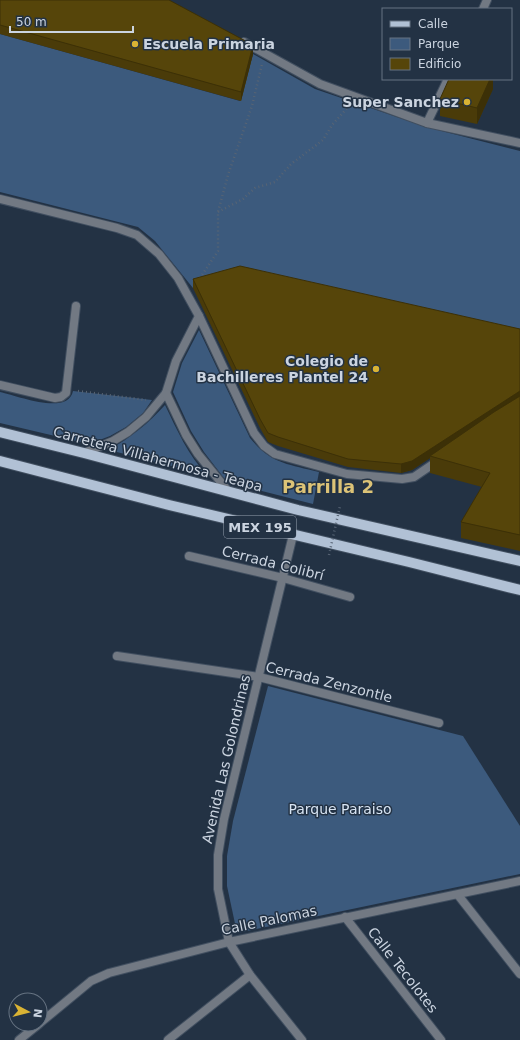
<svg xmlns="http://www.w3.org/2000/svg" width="520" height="1040" viewBox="0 0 520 1040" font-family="'DejaVu Sans',sans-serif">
<rect width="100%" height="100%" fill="#233244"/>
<g fill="#3c5a7d">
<polygon points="0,34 240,101 253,54 315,89 426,127 520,151 520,338 240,275 193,288 155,241 138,227 0,192"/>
<path d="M199 330 250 438C271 464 288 464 319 472L313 504 227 482 204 452 191 431 173 392 182 363Z"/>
<path d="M73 391 152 400 143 413 126 427 110 436 89 444 0 423V392C18 396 68 416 73 391Z"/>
<path d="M165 405C177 430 188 455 207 475L109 450C131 437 148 424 165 405Z"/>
<polygon points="268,686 463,736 520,826 520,874 237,933 227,886 227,856 233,821"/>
</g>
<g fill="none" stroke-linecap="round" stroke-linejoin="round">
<g stroke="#414f60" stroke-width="10">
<g id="minor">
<polyline points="483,9 487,0"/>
<polyline points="244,42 320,84 364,100 427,123 520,143"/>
<polyline points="427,123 448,79"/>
<polyline points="0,199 117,228 137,235 159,254 178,278 199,316 176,361 166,393 146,417 128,432 113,441 84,453"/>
<polyline points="199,316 254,433 264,446 275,454 347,474 402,479 414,477 439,460"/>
<polyline points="0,385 55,398 61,397 66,393 76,306"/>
<polyline points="166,393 186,435 198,454 228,491"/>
<polyline points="189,556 283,578 350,597"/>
<polyline points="117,656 259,677 439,723"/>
<polyline points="458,895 520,974"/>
<polyline points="345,917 441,1040"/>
<polyline points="40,1023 91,981 109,973 229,942 520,881"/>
<polyline points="19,1040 39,1024"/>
<polyline points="168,1040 250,975"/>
</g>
</g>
<g stroke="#414f60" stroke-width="10">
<polyline id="tertiary" points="293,535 224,819 218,855 218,889 229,942 250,975 302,1040"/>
</g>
<g stroke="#414f60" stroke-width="12">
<g id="primary">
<polyline points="0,432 84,453 298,510 520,561"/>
<polyline points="0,461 169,505 409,562 520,590"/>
</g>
</g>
<g stroke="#576474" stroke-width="2.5" stroke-dasharray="1 3" stroke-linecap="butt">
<polyline points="218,212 243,199 255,188 275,182 291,164 323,140 332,125 348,107"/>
<polyline points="200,278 218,251 218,212 228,175 252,106 262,64"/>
<polyline points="78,391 146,400"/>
</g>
<use href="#minor" stroke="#727983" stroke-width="8"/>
<use href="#tertiary" stroke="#727983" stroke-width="8"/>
<use href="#primary" stroke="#b1c1d5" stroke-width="10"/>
<polyline stroke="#576474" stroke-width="2.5" stroke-dasharray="1 3" stroke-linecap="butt" points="329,555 340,506"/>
</g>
<g fill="#4a3b09">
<polygon points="0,0 253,54 241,101 0,34"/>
<polygon points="493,79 493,89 477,124 440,116 440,99"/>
<polygon points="193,279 520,329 520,551 461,538 461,522 482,487 430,473 430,458 412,470 401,473 348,467 278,446 268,442 260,428 193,288"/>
</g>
<g fill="#3c3007">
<polygon points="253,45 253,54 241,101 241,92"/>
<polygon points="490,79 493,79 493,89 477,124 477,108"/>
<polygon points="520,391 520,400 430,456 430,458 412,470 401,473 401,464"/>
</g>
<g fill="#56450a" stroke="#3c3007">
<polygon points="0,0 169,0 253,45 241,92 0,25"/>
<polygon points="449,79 490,79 477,108 440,99"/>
<polygon points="240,266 520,329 520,391 412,461 401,464 348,459 278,437 268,433 260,419 193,279"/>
<polygon points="520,396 520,535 461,522 490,473 430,456 494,412"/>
</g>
<g fill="#d9b334" stroke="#233244" stroke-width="1.5">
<circle cx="135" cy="44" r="4"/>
<circle cx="467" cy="102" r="4"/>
<circle cx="376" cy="369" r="4"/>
</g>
<g text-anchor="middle" stroke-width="3" stroke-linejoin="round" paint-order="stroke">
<rect fill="#233244" stroke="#99a3b1" stroke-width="1" x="224" y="516" width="72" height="22" rx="3"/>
<g font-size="13" font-weight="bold" fill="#cbd4e0">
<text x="260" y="532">MEX 195</text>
</g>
<g font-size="14" font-weight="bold" fill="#cbd4e0" stroke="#233244" text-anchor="end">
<text x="143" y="49" text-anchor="start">Escuela Primaria</text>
<text x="459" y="107">Super Sanchez</text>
<text x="368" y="366">Colegio de<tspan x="368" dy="16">Bachilleres Plantel 24</tspan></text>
</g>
<g font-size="14" fill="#cbd4e0" stroke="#233244">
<text transform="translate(158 459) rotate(15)" y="5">Carretera Villahermosa - Teapa</text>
<text transform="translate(273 563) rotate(14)" y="5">Cerrada Colibrí</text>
<text transform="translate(329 682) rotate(14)" y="5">Cerrada Zenzontle</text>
<text transform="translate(226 759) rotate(-77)" y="5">Avenida Las Golondrinas</text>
<text transform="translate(269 920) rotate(-12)" y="5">Calle Palomas</text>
<text transform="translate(403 970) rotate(52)" y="5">Calle Tecolotes</text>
</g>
<g font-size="14" fill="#d7e4f3" stroke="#233244">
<text x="340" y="814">Parque Paraiso</text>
</g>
<g font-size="18" font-weight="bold" fill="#dcc377" stroke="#233244">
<text x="328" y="493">Parrilla 2</text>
</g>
</g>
<rect x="382" y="8" width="130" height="72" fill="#233244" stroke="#667382"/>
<rect x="390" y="21" width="20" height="6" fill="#b1c1d5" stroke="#667382"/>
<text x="418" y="28" font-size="12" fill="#cbd4e0">Calle</text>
<rect x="390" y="38" width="20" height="12" fill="#3c5a7d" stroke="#667382"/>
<text x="418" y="48" font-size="12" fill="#cbd4e0">Parque</text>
<rect x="390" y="58" width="20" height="12" fill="#56450a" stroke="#667382"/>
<text x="418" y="68" font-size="12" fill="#cbd4e0">Edificio</text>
<g transform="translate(28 1012) rotate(97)"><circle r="19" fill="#233244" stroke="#667382"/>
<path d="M0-3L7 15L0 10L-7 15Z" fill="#d9b334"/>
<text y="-6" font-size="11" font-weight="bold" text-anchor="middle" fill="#cbd4e0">N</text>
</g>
<path d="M10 26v6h123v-6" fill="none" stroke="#cbd4e0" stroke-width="2"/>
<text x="16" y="26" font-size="12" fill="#cbd4e0" stroke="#233244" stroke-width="3" paint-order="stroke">50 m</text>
</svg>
